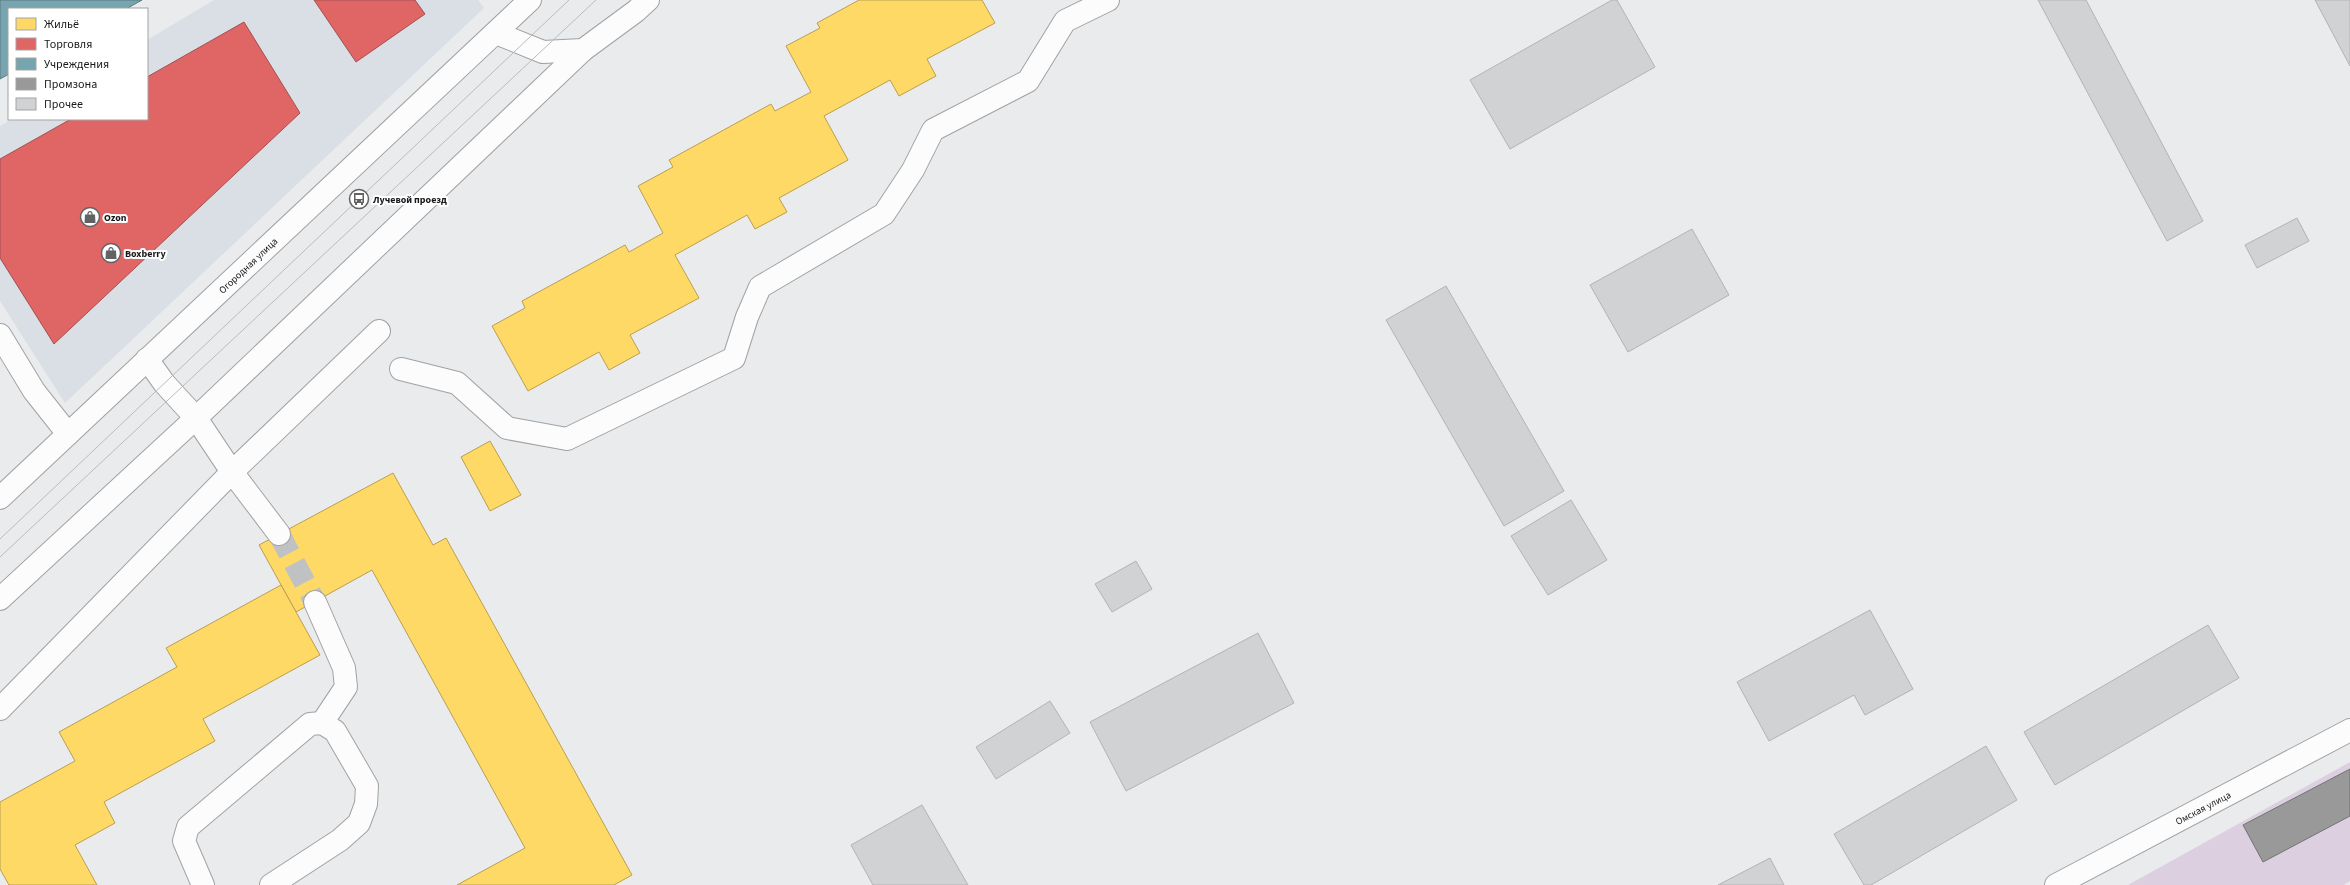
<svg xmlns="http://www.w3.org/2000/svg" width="2350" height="885" viewBox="0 0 2350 885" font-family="'Source Sans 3',sans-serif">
<rect width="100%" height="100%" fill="#e9ebed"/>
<polygon fill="#dadfe6" points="214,0 478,0 484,8 65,403 0,301 0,126 12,119 147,119 147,40"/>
<polygon fill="#dcd0e0" points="2350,762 2350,881 2344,885 2128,885"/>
<g fill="#ffd966" stroke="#ba9f50">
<polygon points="859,0 982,0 995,23 927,59 936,76 899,96 890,80 824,116 848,160 779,198 787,212 755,229 747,215 675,255 699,298 630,335 640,353 609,370 599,352 528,391 492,326 525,308 522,301 625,245 629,252 663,233 638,186 673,167 669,160 771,104 775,111 811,92 786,46 820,28 817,23"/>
<polygon points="490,441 521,495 490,511 461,457"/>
<polygon points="393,473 433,545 446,538 632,875 614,885 457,885 525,848 372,570 296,612 259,545"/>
<polygon points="281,585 320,655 203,719 215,741 104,802 115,823 75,845 97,885 9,885 0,869 0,802 75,761 59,732 177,667 166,648"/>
</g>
<g fill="#e06666" stroke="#a44f50">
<polygon points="314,0 415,0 425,14 356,62"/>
<polygon points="244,22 300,113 54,344 0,258 0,159 71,119 147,119 147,77"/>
</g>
<polygon fill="#76a5af" stroke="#5a7b83" points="0,0 142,0 126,9 9,9 9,74 0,79"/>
<polygon fill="#999" stroke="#727373" points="2350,769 2350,816 2263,862 2243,825"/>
<g fill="#d0d2d4" stroke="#b2b3b5">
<polygon points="1612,0 1617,0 1655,67 1510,149 1470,80"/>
<polygon points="2038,0 2086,0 2203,221 2167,241"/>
<polygon points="2315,0 2350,0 2350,66"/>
<polygon points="2297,218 2309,241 2257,268 2245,245"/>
<polygon points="1692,229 1729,295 1628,352 1590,285"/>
<polygon points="1446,286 1564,491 1504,526 1386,320"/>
<polygon points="1571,500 1607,560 1548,595 1511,536"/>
<polygon points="1136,561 1152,589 1112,612 1095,584"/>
<polygon points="1870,610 1913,689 1865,715 1854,695 1769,741 1737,682"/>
<polygon points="2208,625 2239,678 2055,785 2024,732"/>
<polygon points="1258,633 1294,703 1126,791 1090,722"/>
<polygon points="1050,701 1070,733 996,779 976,747"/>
<polygon points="1986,746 2017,800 1871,885 1864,885 1834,834"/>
<polygon points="922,805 968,885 873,885 851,845"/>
<polygon points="1770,858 1784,885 1718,885"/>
</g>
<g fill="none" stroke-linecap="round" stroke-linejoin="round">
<polyline stroke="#bfc1c3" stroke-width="22" stroke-dasharray="22 11" stroke-linecap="butt" points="279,534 315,602"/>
<g stroke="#a0a2a4" stroke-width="24">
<g id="minor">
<polyline points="496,33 543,52 583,50 636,11 648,0"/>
<polyline points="0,335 34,391 68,434"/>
<polyline points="147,359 164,383 196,418 232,472 279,534"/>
<polyline points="401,369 457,383 507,428 567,439 734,358 747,317 760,287 884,214 913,170 933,130 1028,81 1065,21 1108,0"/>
<path id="s1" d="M0 498 530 0"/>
<polyline points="0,599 196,418 583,50"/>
<polyline points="315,602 344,668 346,687 322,723"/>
<polyline points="0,709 232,472 379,331"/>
<polyline points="203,885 184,841 188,827 310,724 322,723 335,731 367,786 366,804 359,823 340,840 271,885"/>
<path id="s2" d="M2056 885 2350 730"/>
</g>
</g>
<use href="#minor" stroke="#fcfcfc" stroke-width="22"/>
<g stroke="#bbbbbc" stroke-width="1">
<polyline points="0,539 569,0"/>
<polyline points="0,557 596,0"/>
</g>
</g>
<defs>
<g id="bus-ring" transform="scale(1)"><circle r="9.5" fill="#fff" stroke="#616264" stroke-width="1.5"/><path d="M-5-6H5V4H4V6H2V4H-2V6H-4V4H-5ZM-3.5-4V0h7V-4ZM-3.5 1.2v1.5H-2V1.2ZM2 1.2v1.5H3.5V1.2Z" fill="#616264"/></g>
<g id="shop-ring" transform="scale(1)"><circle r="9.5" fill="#fff" stroke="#616264" stroke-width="1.5"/><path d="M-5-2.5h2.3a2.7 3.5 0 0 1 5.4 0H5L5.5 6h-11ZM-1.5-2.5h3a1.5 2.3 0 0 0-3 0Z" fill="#616264"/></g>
</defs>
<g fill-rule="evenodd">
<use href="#bus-ring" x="359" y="199"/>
<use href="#shop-ring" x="90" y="217"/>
<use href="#shop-ring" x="111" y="253"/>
</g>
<g text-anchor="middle" stroke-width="4" stroke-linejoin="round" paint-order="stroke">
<g font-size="10" font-weight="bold" fill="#18191b" stroke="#fff" text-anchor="start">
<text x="373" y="203">Лучевой проезд</text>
<text x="104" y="221">Ozon</text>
<text x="125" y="257">Boxberry</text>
</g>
<g font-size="10" fill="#18191b" stroke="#fff">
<text dy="4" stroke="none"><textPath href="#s1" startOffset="340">Огородная улица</textPath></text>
<text dy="4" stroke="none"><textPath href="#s2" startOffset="166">Омская улица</textPath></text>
</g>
</g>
<rect x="8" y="8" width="140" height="112" fill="#ffffff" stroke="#a3a3a4"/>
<rect x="16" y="18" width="20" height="12" fill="#ffd966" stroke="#a3a3a4"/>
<text x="44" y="28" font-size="12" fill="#18191b">Жильё</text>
<rect x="16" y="38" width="20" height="12" fill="#e06666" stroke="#a3a3a4"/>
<text x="44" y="48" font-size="12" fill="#18191b">Торговля</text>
<rect x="16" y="58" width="20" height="12" fill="#76a5af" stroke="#a3a3a4"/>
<text x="44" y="68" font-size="12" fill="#18191b">Учреждения</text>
<rect x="16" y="78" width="20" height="12" fill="#999999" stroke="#a3a3a4"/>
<text x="44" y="88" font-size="12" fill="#18191b">Промзона</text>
<rect x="16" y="98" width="20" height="12" fill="#d0d2d4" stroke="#a3a3a4"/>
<text x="44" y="108" font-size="12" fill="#18191b">Прочее</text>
</svg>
